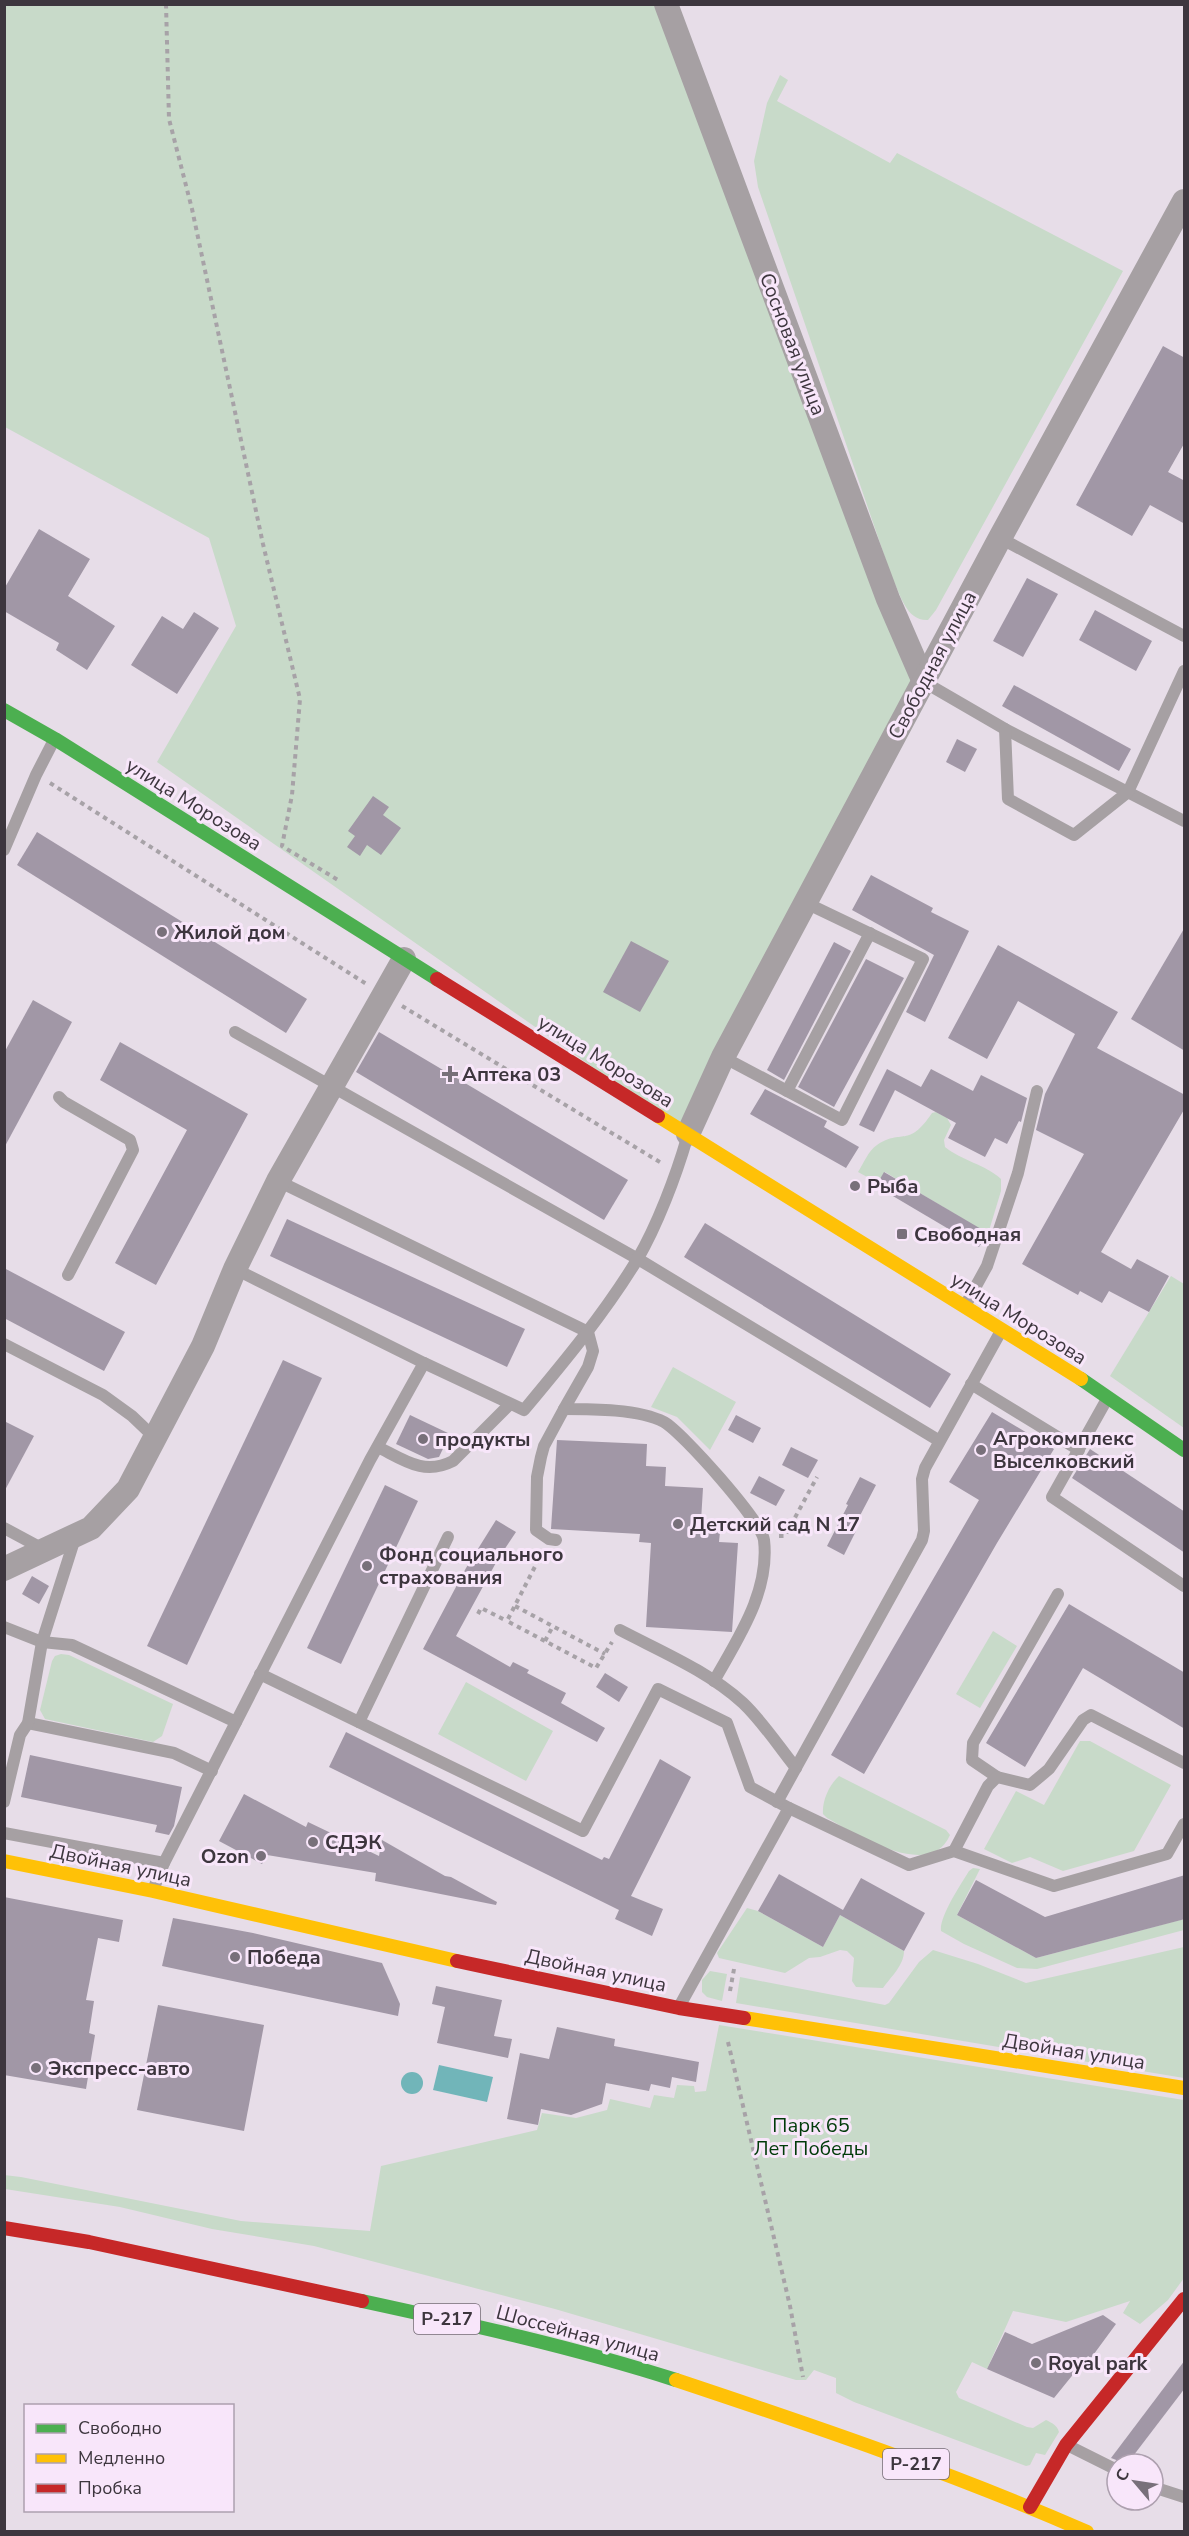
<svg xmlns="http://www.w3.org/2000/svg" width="1189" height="2536" viewBox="0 0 1189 2536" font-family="'Nunito Sans',sans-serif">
<rect width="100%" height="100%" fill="#e7dde8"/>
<g fill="#c8dac9">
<polygon points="4,5 666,5 924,682 688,1134 157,762 236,626 209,538 5,427"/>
<path d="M780 75 788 80 777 101 890 163 897 153 1123 271 936 610 928 620C906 621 901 595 892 578L758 187 754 161 767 103Z"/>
<path d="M936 1112 947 1118 951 1125 944 1140 945 1147C962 1161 985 1164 1001 1179V1191L988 1234 885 1172 876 1186 867 1182 869 1178 858 1172C864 1163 868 1151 877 1145 902 1128 908 1149 932 1113Z"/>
<polygon points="1171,1276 1184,1284 1184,1428 1110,1376"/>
<polygon points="673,1367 736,1402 710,1450 677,1417 651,1407"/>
<polygon points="993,1631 1017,1646 980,1708 956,1694"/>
<polygon points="61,1654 69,1655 173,1704 162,1736 153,1742 45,1719 40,1710 52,1661 55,1656"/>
<polygon points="466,1682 553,1731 526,1781 438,1734"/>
<polygon points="1080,1741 1090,1741 1171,1785 1134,1851 1063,1871 1030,1857 1012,1863 984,1849 1016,1791 1044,1805"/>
<path d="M839 1776 946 1830 950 1835C930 1882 854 1833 827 1818L823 1814C822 1801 829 1785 839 1776Z"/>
<path d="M973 1868 980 1869 957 1915 1036 1958 1184 1919V1930L1037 1969 1017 1968 964 1944 941 1931C939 1917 961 1884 969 1871Z"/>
<path d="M747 1908 758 1911 823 1947 840 1915 904 1951C904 1965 891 1977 883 1988L856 1987 852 1981 854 1958 847 1951 840 1950 820 1957 809 1958 785 1973 719 1958 717 1953Z"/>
<polygon points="1184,1947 1184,2078 736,2003 740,1977 885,2005 889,2003 919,1962 933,1950 978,1964 1026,1983"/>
<polygon points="710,1971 727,1974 722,2001 707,1997 702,1992 702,1980"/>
<path d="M719 2025 1184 2100V2278L1168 2300 1140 2324 1123 2313 1130 2301 1066 2322 1013 2311 987 2369 972 2362 956 2392 959 2398 1027 2427 1033 2428 1046 2420C1052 2423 1057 2425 1059 2432L1045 2455 1036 2453 1030 2465 1026 2466 854 2402 836 2393V2378L814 2370 806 2380H796L555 2309 314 2246 212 2229 120 2207 5 2189 4 2175 21 2177 241 2221 370 2231 381 2166 537 2130 542 2113 576 2118 607 2110 610 2099 650 2108 654 2095 674 2098 677 2085 694 2086 695 2092 706 2091Z"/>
</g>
<g fill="#71b5b9">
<polygon points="439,2065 493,2077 487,2102 433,2090"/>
<circle cx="412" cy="2083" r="11"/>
</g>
<g fill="#a197a6">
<polygon points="1163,346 1185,358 1185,442 1168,472 1185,481 1185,524 1150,505 1132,536 1076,505"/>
<polygon points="39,529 90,559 68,596 115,626 87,670 56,650 59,643 4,611 4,589"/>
<polygon points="1027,578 1058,594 1023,657 993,641"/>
<polygon points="1095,610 1152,641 1136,671 1079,640"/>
<polygon points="194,612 219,628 177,694 131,665 162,616 183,629"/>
<polygon points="1014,685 1131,749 1119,771 1002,706"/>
<polygon points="957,739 977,749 965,772 946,762"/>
<polygon points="373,796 389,807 383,815 401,828 381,855 367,845 360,856 347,847 355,836 348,831"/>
<polygon points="37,832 307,999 286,1033 17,865"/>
<polygon points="871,875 933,908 931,912 969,931 925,1022 906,1012 934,955 852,910"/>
<polygon points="1185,927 1185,1051 1131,1019"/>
<polygon points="631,941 669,961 640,1012 603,992"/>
<polygon points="834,942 851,951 784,1080 767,1070"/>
<polygon points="998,945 1118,1012 1097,1048 1185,1095 1185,1108 1101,1252 1131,1269 1137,1259 1169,1276 1149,1312 1109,1291 1102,1303 1080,1291 1078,1295 1022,1264 1084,1154 1036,1130 1045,1094 1075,1034 1018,1001 987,1059 948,1038"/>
<polygon points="866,959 904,978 834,1107 798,1087"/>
<polygon points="33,1000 72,1022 4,1148 4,1053"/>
<polygon points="379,1032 628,1180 604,1220 356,1072"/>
<polygon points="120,1042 248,1114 156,1285 115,1263 187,1130 100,1080"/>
<polygon points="887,1069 921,1087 931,1069 973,1091 981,1075 1027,1098 1021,1122 1019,1121 1007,1144 995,1138 985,1157 948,1138 956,1123 895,1090 874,1132 859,1125"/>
<polygon points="765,1089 827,1121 824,1127 859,1147 846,1168 750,1114"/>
<polygon points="884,1172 988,1233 979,1247 876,1186"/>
<polygon points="287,1219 525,1329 507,1367 270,1256"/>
<polygon points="705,1223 951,1374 930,1408 684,1257"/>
<polygon points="4,1268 125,1332 104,1371 4,1318"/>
<polygon points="283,1360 322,1378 187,1665 147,1646"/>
<polygon points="992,1412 1054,1449 997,1543 864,1774 831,1755 979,1500 949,1482"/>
<polygon points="410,1415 450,1434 439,1457 428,1459 396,1444"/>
<polygon points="736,1415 761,1428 753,1443 728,1430"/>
<polygon points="4,1421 34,1436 4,1492"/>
<polygon points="557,1440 647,1444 646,1466 666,1467 665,1486 703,1488 701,1521 721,1522 719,1542 738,1543 732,1632 646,1627 651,1543 639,1542 640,1534 551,1529"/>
<polygon points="791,1447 818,1460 808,1478 782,1465"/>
<polygon points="1090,1449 1185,1512 1185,1553 1072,1478"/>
<polygon points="759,1476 785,1490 776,1506 750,1493"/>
<polygon points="860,1477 876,1485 853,1529 856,1531 844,1555 827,1546 848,1505 846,1504"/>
<polygon points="385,1485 418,1501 341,1664 307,1648"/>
<polygon points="496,1520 516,1532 498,1559 456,1636 510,1667 513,1662 529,1670 527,1673 566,1693 561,1703 605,1728 597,1742 423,1649 466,1568"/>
<polygon points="32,1576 49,1586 39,1604 22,1594"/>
<polygon points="1069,1604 1185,1673 1185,1729 1083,1668 1025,1767 986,1743"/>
<polygon points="605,1673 628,1687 619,1702 596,1687"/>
<polygon points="346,1732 602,1860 604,1857 609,1859 660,1759 691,1777 631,1896 663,1909 652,1936 615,1919 619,1910 329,1767"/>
<polygon points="30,1755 182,1787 174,1826 169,1835 155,1832 157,1825 21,1797"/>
<polygon points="244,1794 306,1827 308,1822 379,1856 382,1840 445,1876 451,1877 497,1902 496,1905 375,1881 376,1873 267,1855 262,1864 219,1841"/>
<polygon points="779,1874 843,1910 861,1878 925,1913 904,1951 840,1915 823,1947 758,1911"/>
<polygon points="1185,1875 1185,1919 1036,1958 957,1915 976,1880 1045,1917"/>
<polygon points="4,1897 123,1920 119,1942 98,1938 86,2000 94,2001 89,2033 95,2035 86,2089 4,2075"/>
<polygon points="173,1918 253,1933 382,1963 400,2004 398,2016 162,1966"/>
<polygon points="436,1986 502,2000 494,2036 512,2039 508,2058 437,2043 445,2007 432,2004"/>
<polygon points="158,2005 264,2025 244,2131 137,2110"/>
<polygon points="557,2027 615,2039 614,2046 699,2062 696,2082 672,2077 670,2088 651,2084 649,2091 606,2083 602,2104 571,2115 541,2109 538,2125 507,2119 520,2053 549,2059"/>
<polygon points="1103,2315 1116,2324 1091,2358 1088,2356 1054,2398 987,2369 1005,2332 1032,2344"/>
<polygon points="1185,2360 1185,2388 1127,2464 1111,2458"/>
</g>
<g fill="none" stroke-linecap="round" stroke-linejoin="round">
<g stroke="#a7a2a7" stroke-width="4" stroke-dasharray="4.5 4.5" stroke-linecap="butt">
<polyline points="166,4 169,119 192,209 263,544 300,699 292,795 282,846 338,880"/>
<polyline points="50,783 368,985"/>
<polyline points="402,1006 663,1164"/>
<polyline points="779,1536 785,1536 817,1477"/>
<polyline points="543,1551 507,1621 596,1668 612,1642"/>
<polyline points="515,1606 605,1654"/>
<polyline points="478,1614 481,1608 507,1621"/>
<polyline points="545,1641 553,1626"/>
<polyline points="730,1991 734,1969"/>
<polyline points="728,2042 790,2306 803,2377"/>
</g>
<g stroke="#a6a0a3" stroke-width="12">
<polyline points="1000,538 1184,636"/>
<polyline points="924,682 1005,729 1184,821"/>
<polyline points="1005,729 1008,799 1074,835 1128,792 1184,671"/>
<polyline points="4,850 36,775 54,740"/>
<polyline points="235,1032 638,1259 938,1440"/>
<polyline points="723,1057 842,1120 923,959 806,903"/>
<polyline points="787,1091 870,933"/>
<polyline points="59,1097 64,1102 130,1140 133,1150 68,1275"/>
<path d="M278 1181 588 1332 593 1351 588 1367 564 1409C593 1409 639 1409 664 1422 682 1432 762 1522 764 1540 770 1592 738 1638 714 1681"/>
<path d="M235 1269 424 1363 524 1410C564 1362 604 1314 637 1260 657 1226 676 1176 687 1138"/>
<polyline points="965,1306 987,1266 1018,1173 1037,1091"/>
<polyline points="4,1344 103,1395 132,1416 155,1438"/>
<polyline points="971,1384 1079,1450"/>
<polyline points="1107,1399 1052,1497 1184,1586"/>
<path d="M378 1447C404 1460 424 1476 453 1461L510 1404"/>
<polyline points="4,1528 45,1550"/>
<polyline points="556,1540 549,1539 536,1530 537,1477 541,1457 544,1446 564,1409"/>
<polyline points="4,1627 42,1642 72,1645 236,1722"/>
<path d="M620 1630C662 1652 708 1671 743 1703 763 1722 779 1747 796 1768"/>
<polyline points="260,1674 583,1831 658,1689 727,1723 750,1787 789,1808 679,2007"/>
<polyline points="359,1722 448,1537"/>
<polyline points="28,1723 174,1753 212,1771"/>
<polyline points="997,1777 972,1760 973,1743 1058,1594"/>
<polyline points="4,1802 20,1735 28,1723 42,1642 76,1535"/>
<polyline points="777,1802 922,1540 924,1531 922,1479 925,1468 1001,1331"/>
<polyline points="789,1808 909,1865 954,1851 1054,1886 1167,1854 1184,1824"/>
<polyline points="4,1833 164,1863"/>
<polyline points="954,1851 988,1786 997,1777 1030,1785 1049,1769 1083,1720 1091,1715 1184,1763"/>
<polyline points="153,1890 164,1863 370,1460 424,1363"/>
<polyline points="1067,2445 1117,2470"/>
<polyline points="1153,2487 1184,2497"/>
</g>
<g stroke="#a6a0a3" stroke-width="24">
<polyline points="666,4 888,599 924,682"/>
<polyline points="688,1134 723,1057 1000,538 1184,201"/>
<polyline points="4,1569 91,1528 128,1489 203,1346 235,1269 278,1181 404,959"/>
</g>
<g stroke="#4caf50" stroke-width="14">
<polyline points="4,710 55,739 437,979"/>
<polyline points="1081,1379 1184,1450"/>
<path d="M362 2301C468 2324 573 2347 676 2380"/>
</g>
<g stroke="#ffc107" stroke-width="14">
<polyline points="658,1116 1081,1379"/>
<polyline points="4,1861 153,1891 457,1961"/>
<polyline points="744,2018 1184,2088"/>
<path d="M676 2380C814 2426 953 2473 1087 2532"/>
</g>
<g stroke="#c62828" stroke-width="14">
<polyline points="437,979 658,1116"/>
<polyline points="457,1961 679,2008 744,2018"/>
<polyline points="4,2228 89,2242 362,2301"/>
<polyline points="1030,2507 1066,2445 1184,2299"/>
</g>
</g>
<g fill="#78707a" stroke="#f8e6fa" stroke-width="2">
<circle cx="162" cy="932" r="6"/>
<path d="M447 1065h6v6h6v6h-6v6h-6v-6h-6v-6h6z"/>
<circle cx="855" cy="1186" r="6"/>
<rect x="896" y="1228" width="12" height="12" rx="3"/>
<circle cx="423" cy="1439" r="6"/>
<circle cx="981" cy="1450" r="6"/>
<circle cx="678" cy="1524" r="6"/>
<circle cx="367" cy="1566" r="6"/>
<circle cx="313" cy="1842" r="6"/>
<circle cx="261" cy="1856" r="6"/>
<circle cx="235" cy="1957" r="6"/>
<circle cx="36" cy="2068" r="6"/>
<circle cx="1036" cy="2363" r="6"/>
</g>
<g text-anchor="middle" stroke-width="6" stroke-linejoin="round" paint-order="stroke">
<g fill="#f8e6fa" stroke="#756b76" stroke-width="1.5">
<rect x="414" y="2304" width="66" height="30" rx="4.5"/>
<rect x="883" y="2449" width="66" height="30" rx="4.5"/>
</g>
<g font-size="18" font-weight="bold" fill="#3d363e">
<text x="447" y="2325">Р-217</text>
<text x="916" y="2470">Р-217</text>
</g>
<g font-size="20" fill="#3d363e" stroke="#f8e6fa">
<text transform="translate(793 344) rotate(69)" y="7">Сосновая улица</text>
<text transform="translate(932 665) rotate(-62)" y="7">Свободная улица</text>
<text transform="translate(194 804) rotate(32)" y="7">улица Морозова</text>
<text transform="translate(606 1061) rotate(32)" y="7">улица Морозова</text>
<text transform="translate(1019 1318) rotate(32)" y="7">улица Морозова</text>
<text transform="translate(121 1865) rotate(12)" y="7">Двойная улица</text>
<text transform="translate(596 1970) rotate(12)" y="7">Двойная улица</text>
<text transform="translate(1074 2051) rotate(9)" y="7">Двойная улица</text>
<text transform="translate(578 2333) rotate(15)" y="7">Шоссейная улица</text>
</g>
<g font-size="20" font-weight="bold" fill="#3d363e" stroke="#f8e6fa" text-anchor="start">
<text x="174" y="939">Жилой дом</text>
<text x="462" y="1081">Аптека 03</text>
<text x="867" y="1193">Рыба</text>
<text x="914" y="1241">Свободная</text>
<text x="993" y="1445">Агрокомплекс<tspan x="993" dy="23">Выселковский</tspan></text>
<text x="435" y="1446">продукты</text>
<text x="690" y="1531">Детский сад N 17</text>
<text x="379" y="1561">Фонд социального<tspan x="379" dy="23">страхования</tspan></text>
<text x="325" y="1849">СДЭК</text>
<text x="249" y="1863" text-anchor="end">Ozon</text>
<text x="247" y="1964">Победа</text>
<text x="48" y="2075">Экспресс-авто</text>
<text x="1048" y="2370">Royal park</text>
</g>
<g font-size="20" fill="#003b09" stroke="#f8e6fa">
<text x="811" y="2132">Парк 65<tspan x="811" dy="23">Лет Победы</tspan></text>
</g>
</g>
<rect width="1189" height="2536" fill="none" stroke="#3d363e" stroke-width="12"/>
<rect x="24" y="2404" width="210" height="108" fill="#f8e6fa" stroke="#ada0af" stroke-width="1.5"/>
<rect x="36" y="2424" width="30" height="9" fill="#4caf50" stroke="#ada0af" stroke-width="1.5"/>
<text x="78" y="2434" font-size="18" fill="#3d363e">Свободно</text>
<rect x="36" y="2454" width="30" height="9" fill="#ffc107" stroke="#ada0af" stroke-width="1.5"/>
<text x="78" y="2464" font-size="18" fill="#3d363e">Медленно</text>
<rect x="36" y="2484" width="30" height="9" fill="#c62828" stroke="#ada0af" stroke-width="1.5"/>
<text x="78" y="2494" font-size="18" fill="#3d363e">Пробка</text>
<g transform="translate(1135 2482) rotate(299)"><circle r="28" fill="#f8e6fa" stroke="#ada0af" stroke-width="1.5"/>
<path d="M0-4.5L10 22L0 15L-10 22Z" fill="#78707a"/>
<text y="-9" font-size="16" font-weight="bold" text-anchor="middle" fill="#3d363e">С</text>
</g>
</svg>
